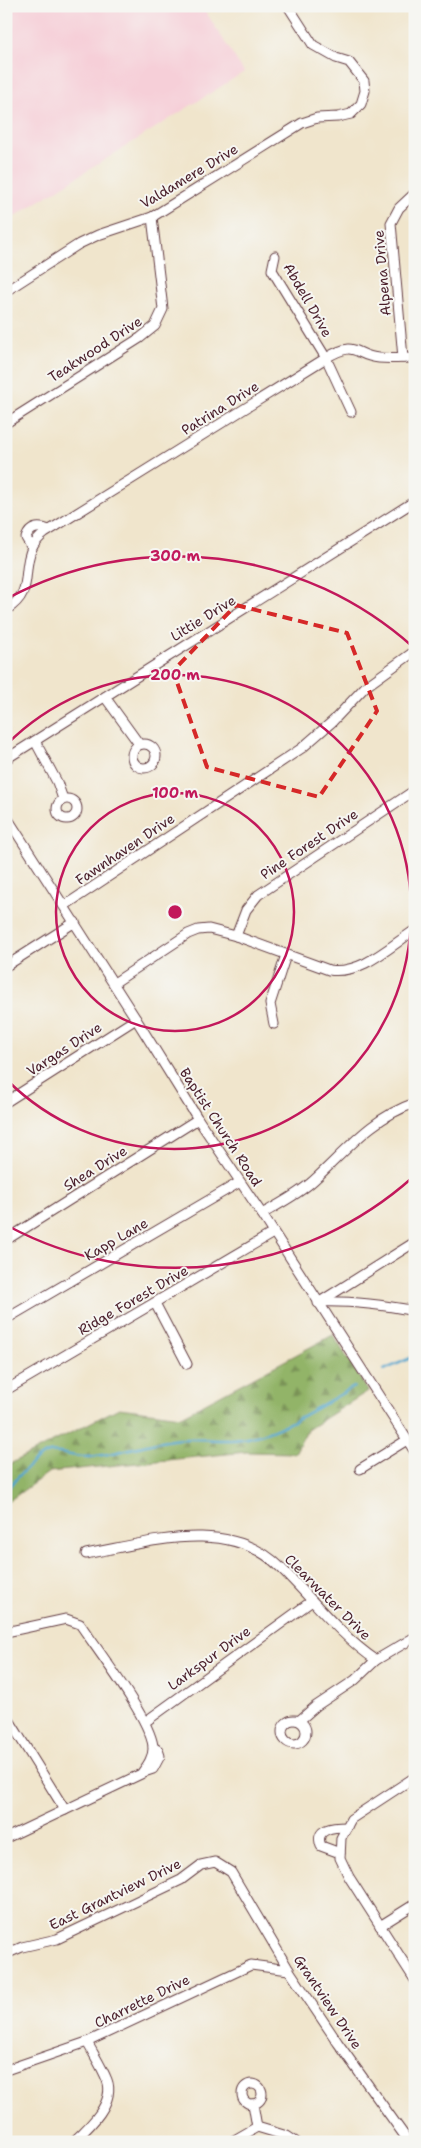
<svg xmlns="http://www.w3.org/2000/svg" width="421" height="2148" viewBox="0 0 421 2148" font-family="'Shantell Sans',sans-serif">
<defs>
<pattern id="forest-firs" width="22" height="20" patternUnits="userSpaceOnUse" patternTransform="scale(1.25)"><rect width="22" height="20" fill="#92b468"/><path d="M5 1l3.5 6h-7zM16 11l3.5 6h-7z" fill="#799256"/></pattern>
</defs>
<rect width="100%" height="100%" fill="#f6f6f2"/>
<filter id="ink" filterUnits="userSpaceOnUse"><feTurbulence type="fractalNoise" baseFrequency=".02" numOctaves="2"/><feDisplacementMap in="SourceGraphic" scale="10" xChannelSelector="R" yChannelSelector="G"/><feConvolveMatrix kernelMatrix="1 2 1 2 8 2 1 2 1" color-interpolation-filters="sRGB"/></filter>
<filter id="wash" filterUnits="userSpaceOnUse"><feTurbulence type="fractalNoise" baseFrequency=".0096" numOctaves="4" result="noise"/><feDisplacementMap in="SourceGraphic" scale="20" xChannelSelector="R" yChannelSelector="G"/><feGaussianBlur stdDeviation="1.12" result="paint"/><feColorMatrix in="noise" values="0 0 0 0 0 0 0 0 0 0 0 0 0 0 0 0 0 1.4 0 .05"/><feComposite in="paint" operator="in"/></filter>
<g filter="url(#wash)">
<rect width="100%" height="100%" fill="#f0e5cc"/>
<polygon fill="#f6cfd8" points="6,6 202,6 244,72 6,222"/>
<polygon fill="url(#forest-firs)" stroke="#6e6a4a" points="333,1335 368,1391 307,1430 295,1453 246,1452 49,1472 6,1503 6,1466 119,1408 181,1416"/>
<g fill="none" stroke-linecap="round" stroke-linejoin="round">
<g stroke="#51a5cd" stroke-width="2.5">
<polyline points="384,1370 415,1356"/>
<path d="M6 1490C18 1478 33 1458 49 1453 58 1450 75 1458 87 1457 116 1455 143 1444 172 1440 198 1436 226 1444 252 1437 286 1429 322 1404 354 1387"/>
</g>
</g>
</g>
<g filter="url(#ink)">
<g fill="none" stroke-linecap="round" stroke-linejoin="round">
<g stroke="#633d43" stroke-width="11">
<g id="minor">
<polyline points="275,256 272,270 326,358 351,412"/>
<polyline points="6,291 79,244 98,235 152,217 302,123 317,118 338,117 351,114 361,104 365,91 364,81 349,62 336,58 313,45 288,6"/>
<polyline points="403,358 391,223 399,208 415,193"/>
<polyline points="6,423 140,338 155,326 163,309 152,217"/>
<path d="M32 548 26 538C30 527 38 526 49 530"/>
<path d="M6 610C35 592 21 572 32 548 35 542 40 537 45 533L326 358C357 339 354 356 379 358 390 359 403 358 415 358"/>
<polyline points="105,697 139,744"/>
<polyline points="35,741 57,782 63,799"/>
<circle cx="144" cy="756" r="12"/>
<polyline points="6,759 415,501"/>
<circle cx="67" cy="809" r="10"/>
<polyline points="6,816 136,1019 198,1119 262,1214 415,1452"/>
<polyline points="64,906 302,748 333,721 365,687 415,651"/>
<polyline points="236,936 246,910 258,895 415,790"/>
<polyline points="6,966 75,922"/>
<path d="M114 983 188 934 198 930 209 929 236 936 329 970C361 975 389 947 415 930"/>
<polyline points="274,1024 270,1004 286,955"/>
<polyline points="6,1102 136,1019"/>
<path d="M262 1214C279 1204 299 1194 314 1180 347 1150 371 1118 415 1103"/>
<polyline points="6,1240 198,1119"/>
<path d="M320 1302C353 1301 383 1305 415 1311"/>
<polyline points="155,1303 187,1364"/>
<polyline points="318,1303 415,1242"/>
<polyline points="6,1319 240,1182"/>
<polyline points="6,1390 273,1233"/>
<polyline points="360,1469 407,1440"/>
<path d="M86 1554C148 1543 228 1516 280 1567 312 1598 339 1635 376 1660"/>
<path d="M6 1632 66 1619 80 1624C98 1651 149 1717 153 1746 154 1757 147 1766 141 1774L6 1838"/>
<polyline points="6,1715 65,1810"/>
<circle cx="294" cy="1732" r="12"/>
<polyline points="300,1720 316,1706 355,1680 376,1660 415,1637"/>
<polyline points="145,1722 312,1601"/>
<polyline points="144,1772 153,1769 160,1756 158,1750 153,1747"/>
<polyline points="415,1777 351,1819 341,1838 340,1858 349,1877 415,1980"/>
<path d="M340 1853 321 1846C314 1828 334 1827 347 1827"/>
<polyline points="380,1926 415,1904"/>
<polyline points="6,1954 22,1947 57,1939 181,1880 201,1865 215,1862 231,1872 289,1970 338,2043 409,2142"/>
<polyline points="6,2070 87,2042 251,1965 289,1970"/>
<circle cx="252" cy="2094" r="10"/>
<polyline points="253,2104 257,2127"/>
<path d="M73 2142C88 2128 116 2103 107 2080 102 2067 94 2055 87 2042"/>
<polyline points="231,2142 257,2127 287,2136 296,2142"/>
</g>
</g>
<use href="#minor" stroke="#fff" stroke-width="9"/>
</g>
</g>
<path fill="none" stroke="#d62828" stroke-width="4" stroke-dasharray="10 6" stroke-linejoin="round" d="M236 605 347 633 377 711 319 797 207 767 173 671Z"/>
<g fill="none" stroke="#c2185b" stroke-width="2.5">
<circle cx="175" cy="912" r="119"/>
<path d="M7 744A237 237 0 1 1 7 1080"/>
<path d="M413 1177A356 356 0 0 1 8 1226M8 598A356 356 0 0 1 413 647"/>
</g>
<g text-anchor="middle" stroke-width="4" stroke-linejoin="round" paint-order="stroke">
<g font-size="14" fill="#4a1f2b" stroke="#f6f6f2">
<text transform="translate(189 176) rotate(-31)" y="5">Valdamere Drive</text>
<text transform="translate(382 273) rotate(-95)" y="5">Alpena Drive</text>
<text transform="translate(308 300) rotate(60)" y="5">Abdell Drive</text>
<text transform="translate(95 349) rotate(-33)" y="5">Teakwood Drive</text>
<text transform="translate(220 408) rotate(-32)" y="5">Patrina Drive</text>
<text transform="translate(203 618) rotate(-32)" y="5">Littie Drive</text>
<text transform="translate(309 844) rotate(-34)" y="5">Pine Forest Drive</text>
<text transform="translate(125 849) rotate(-34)" y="5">Fawnhaven Drive</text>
<text transform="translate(64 1049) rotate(-33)" y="5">Vargas Drive</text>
<text transform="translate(221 1127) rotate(57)" y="5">Baptist Church Road</text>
<text transform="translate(95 1168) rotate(-32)" y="5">Shea Drive</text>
<text transform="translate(116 1239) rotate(-30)" y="5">Kapp Lane</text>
<text transform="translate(133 1300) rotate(-30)" y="5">Ridge Forest Drive</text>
<text transform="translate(328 1597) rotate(45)" y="5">Clearwater Drive</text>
<text transform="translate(209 1658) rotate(-36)" y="5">Larkspur Drive</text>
<text transform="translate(115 1894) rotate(-26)" y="5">East Grantview Drive</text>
<text transform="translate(142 2001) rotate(-26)" y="5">Charrette Drive</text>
<text transform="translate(328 2002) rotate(56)" y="5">Grantview Drive</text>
</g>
</g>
<circle cx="175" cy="912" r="8" fill="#c2185b" stroke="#f6f6f2" stroke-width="2.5"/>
<g font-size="15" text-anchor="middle" font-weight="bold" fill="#c2185b" stroke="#f6f6f2" stroke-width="4" stroke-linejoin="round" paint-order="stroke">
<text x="175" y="561">300 m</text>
<text x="175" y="680">200 m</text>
<text x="175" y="798">100 m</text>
</g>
<rect width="421" height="2148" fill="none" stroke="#f6f6f2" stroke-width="25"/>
</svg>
